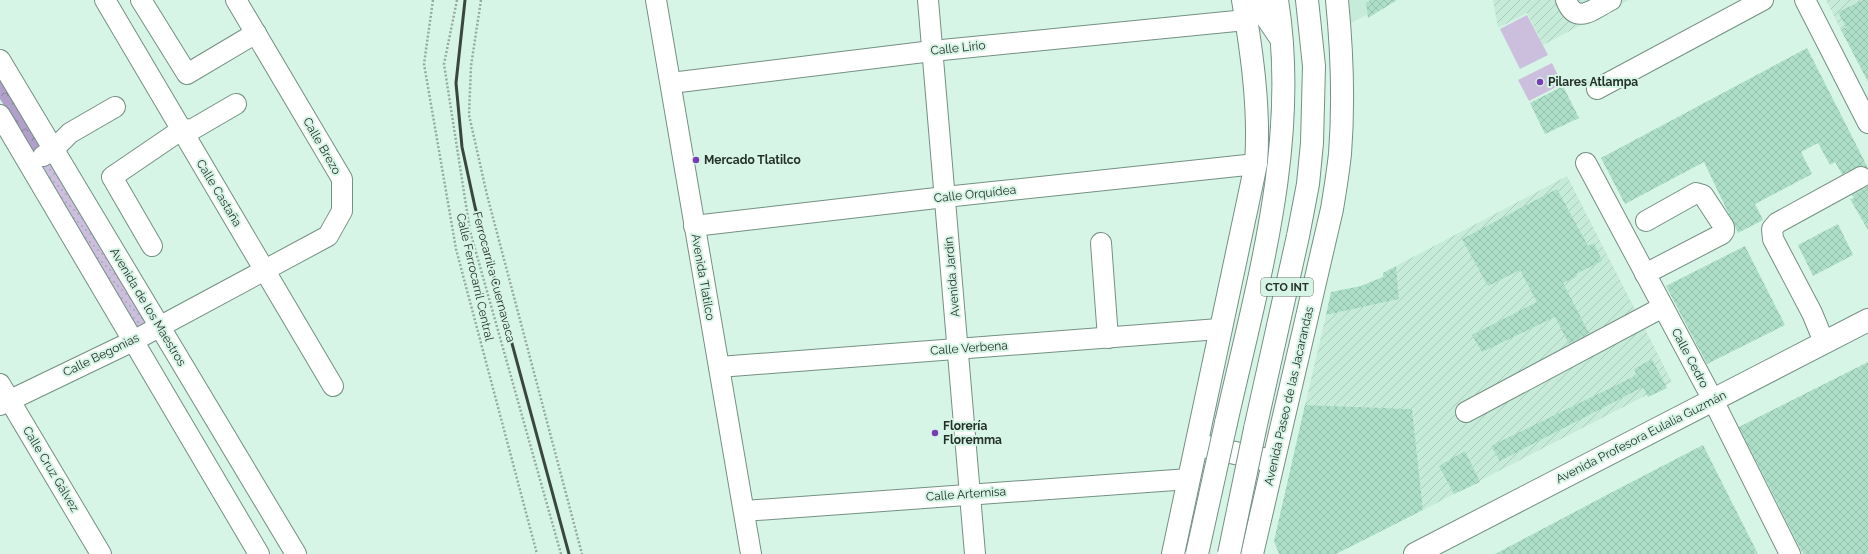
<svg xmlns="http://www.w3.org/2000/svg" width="1868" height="554" viewBox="0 0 1868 554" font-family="Raleway,sans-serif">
<defs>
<pattern id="industrial-furrows" width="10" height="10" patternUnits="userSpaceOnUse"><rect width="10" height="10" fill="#c6ebd9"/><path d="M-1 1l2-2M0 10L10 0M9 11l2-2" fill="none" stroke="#aacaba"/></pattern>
<pattern id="forest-crowns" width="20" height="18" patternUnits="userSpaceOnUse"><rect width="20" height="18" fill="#b1a0c9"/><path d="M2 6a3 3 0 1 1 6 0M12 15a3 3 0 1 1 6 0" fill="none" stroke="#9083a3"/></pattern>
<pattern id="garden-dots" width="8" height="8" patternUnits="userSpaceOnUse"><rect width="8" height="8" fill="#cbbfdd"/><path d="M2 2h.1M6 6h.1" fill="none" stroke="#aea4be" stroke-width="1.8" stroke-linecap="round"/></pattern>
<pattern id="building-cross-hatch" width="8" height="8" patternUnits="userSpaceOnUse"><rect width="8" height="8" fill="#addfc8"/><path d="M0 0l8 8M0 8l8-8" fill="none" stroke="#95c0ac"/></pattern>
</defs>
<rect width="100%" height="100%" fill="#d7f5e6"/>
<polygon fill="#c6ebd9" points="1349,0 1396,0 1351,23"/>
<g fill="url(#industrial-furrows)">
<polygon points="1493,0 1629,0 1543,45 1527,13 1498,28"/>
<polygon points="1826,0 1868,0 1868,16 1841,30"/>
<polygon points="1567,176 1672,382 1423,510 1412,409 1305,405 1326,315 1399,299 1396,266"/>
</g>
<polygon fill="url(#forest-crowns)" points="0,74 45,145 33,152 0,99"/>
<polygon fill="url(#garden-dots)" points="53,162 147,321 137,327 43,167"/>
<g fill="#cbbfdd">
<polygon points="1527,15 1548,55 1520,69 1500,29"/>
<polygon points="1552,63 1562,84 1529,101 1518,80"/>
</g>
<g fill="url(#building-cross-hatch)">
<polygon points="1369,0 1397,0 1368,18 1366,2 1369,2"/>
<polygon points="1863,0 1868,0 1868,82 1841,30 1846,27 1838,12"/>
<polygon points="1807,48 1868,168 1861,166 1842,174 1835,162 1830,165 1818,143 1801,152 1812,174 1755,204 1763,220 1738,233 1704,162 1625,204 1601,158"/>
<polygon points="1563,86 1579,118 1545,134 1530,103"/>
<polygon points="1868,186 1868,230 1850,199 1854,198 1852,195"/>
<polygon points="1557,189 1588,246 1594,243 1602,261 1576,274 1577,276 1563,283 1589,333 1569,344 1555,317 1482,352 1472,335 1537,302 1520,270 1488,286 1462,239"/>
<polygon points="1838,224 1853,255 1813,276 1798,245"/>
<polygon points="1745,246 1785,325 1707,364 1666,286"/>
<polygon points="1396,266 1399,299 1326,315 1331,292 1361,286 1383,277 1383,273"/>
<polygon points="1652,359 1667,388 1648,397 1643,387 1500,461 1491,446 1637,375 1634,369"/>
<polygon points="1868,362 1868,554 1803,554 1739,427"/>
<polygon points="1305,405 1412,409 1423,510 1336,554 1279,554 1274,541"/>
<polygon points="1703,445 1758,554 1495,554 1620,488"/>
<polygon points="1465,451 1480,482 1454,494 1439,466"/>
</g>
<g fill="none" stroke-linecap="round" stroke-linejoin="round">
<g stroke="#749083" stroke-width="22">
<g id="minor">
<polyline points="105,0 333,386"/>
<polyline points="141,0 187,74 256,33"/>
<polyline points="656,0 751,554"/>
<polyline points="928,0 975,554"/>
<path d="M1566 0C1576 26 1593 9 1611 0"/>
<polyline points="1805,0 1868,123"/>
<polyline points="0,60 296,554"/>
<polyline points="671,83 932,51 1246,20"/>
<polyline points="1597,89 1763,0"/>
<polyline points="0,115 259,554"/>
<polyline points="43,156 54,149 70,133 115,107"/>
<polyline points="1586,163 1713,400 1790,554"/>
<polyline points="694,226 945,197 1256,164"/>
<polyline points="1101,243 1108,338"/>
<polyline points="152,246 112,177 181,130 193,129 236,104"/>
<polyline points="1645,274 1722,234 1724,231 1724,227 1703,195 1696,193 1646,221"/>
<polyline points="1824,342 1812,313 1773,239 1772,229 1777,223 1861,177"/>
<polyline points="719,367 1219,329"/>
<polyline points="0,384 101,554"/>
<polyline points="0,405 133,341 328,236 342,211 342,179 236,0"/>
<polyline points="1466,412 1663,307"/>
<polyline points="744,511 1189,479"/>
</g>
</g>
<g stroke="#749083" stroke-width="24">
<g id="major">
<polyline points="1203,446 1267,460"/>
<path d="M1173 554 1256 164C1260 110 1252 53 1243 0"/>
<path d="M1252 554 1332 209C1335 191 1338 172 1340 154 1344 103 1342 51 1337 0"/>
<polyline points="1415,554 1868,320"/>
</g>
</g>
<g stroke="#749083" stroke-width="24">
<g id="highway">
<polyline points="1260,0 1261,9 1280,37"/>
<path d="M1226 423C1257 285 1300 142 1277 0"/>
<polyline points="1255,429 1298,236 1308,184 1312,143 1314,66 1307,0"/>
</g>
</g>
<g stroke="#94aba0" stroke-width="2.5" stroke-dasharray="2 2" stroke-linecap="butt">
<polyline points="433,0 424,64 456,249 537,554"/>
<polyline points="457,0 444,64 470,231 561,554"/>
<polyline points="481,0 471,66 469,115 487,195 582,554"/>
</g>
<use href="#minor" stroke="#fff" stroke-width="20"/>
<use href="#major" stroke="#fff" stroke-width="22"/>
<use href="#highway" stroke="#fff" stroke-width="22"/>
<polyline stroke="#3a4741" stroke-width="3" points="465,0 456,83 462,147 475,207 569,554"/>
<g stroke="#749083" stroke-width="24" stroke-linecap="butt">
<g id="highway-bridge">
<polyline points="1197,554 1226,423"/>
<polyline points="1229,554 1255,429"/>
</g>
</g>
<use href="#highway-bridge" stroke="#fff" stroke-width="22"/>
</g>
<g fill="#783db3" stroke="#d7f5e6" stroke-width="1.5">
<circle cx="1540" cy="82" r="4"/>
<circle cx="696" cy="160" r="4"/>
<circle cx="935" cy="433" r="4"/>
</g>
<g text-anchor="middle" stroke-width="4" stroke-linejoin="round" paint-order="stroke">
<rect fill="#d7f5e6" stroke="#5a6a62" stroke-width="1" x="1261" y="278" width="52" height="18" rx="3"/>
<g font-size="11" font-weight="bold" fill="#242f2a">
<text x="1287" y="291">CTO INT</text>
</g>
<g font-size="12" fill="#242f2a" stroke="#d7f5e6">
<text transform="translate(958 48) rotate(-6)" y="4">Calle Lirio</text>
<text transform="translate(322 146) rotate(60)" y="4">Calle Brezo</text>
<text transform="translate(219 193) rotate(59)" y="4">Calle Castaña</text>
<text transform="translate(975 194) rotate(-6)" y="4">Calle Orquídea</text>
<text transform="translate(475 277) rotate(77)" y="4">Calle Ferrocarril Central</text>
<text transform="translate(494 277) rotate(75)" y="4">Ferrocarril a Cuernavaca</text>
<text transform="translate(703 277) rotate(80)" y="4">Avenida Tlatilco</text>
<text transform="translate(952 277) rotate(-95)" y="4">Avenida Jardín</text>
<text transform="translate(148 307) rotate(59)" y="4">Avenida de los Maestros</text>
<text transform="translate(969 348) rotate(-4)" y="4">Calle Verbena</text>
<text transform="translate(101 355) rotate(-26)" y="4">Calle Begonias</text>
<text transform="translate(1690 358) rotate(62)" y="4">Calle Cedro</text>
<text transform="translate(1289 396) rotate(-77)" y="4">Avenida Paseo de las Jacarandas</text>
<text transform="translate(1641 437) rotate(-27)" y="4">Avenida Profesora Eulalia Guzmán</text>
<text transform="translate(51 469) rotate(59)" y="4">Calle Cruz Gálvez</text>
<text transform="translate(966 494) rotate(-4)" y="4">Calle Artemisa</text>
</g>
<g font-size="12" font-weight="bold" fill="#242f2a" stroke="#d7f5e6" text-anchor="start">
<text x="1548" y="86">Pilares Atlampa</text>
<text x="704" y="164">Mercado Tlatilco</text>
<text x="943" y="430">Florería<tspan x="943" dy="14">Floremma</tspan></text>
</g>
</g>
</svg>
